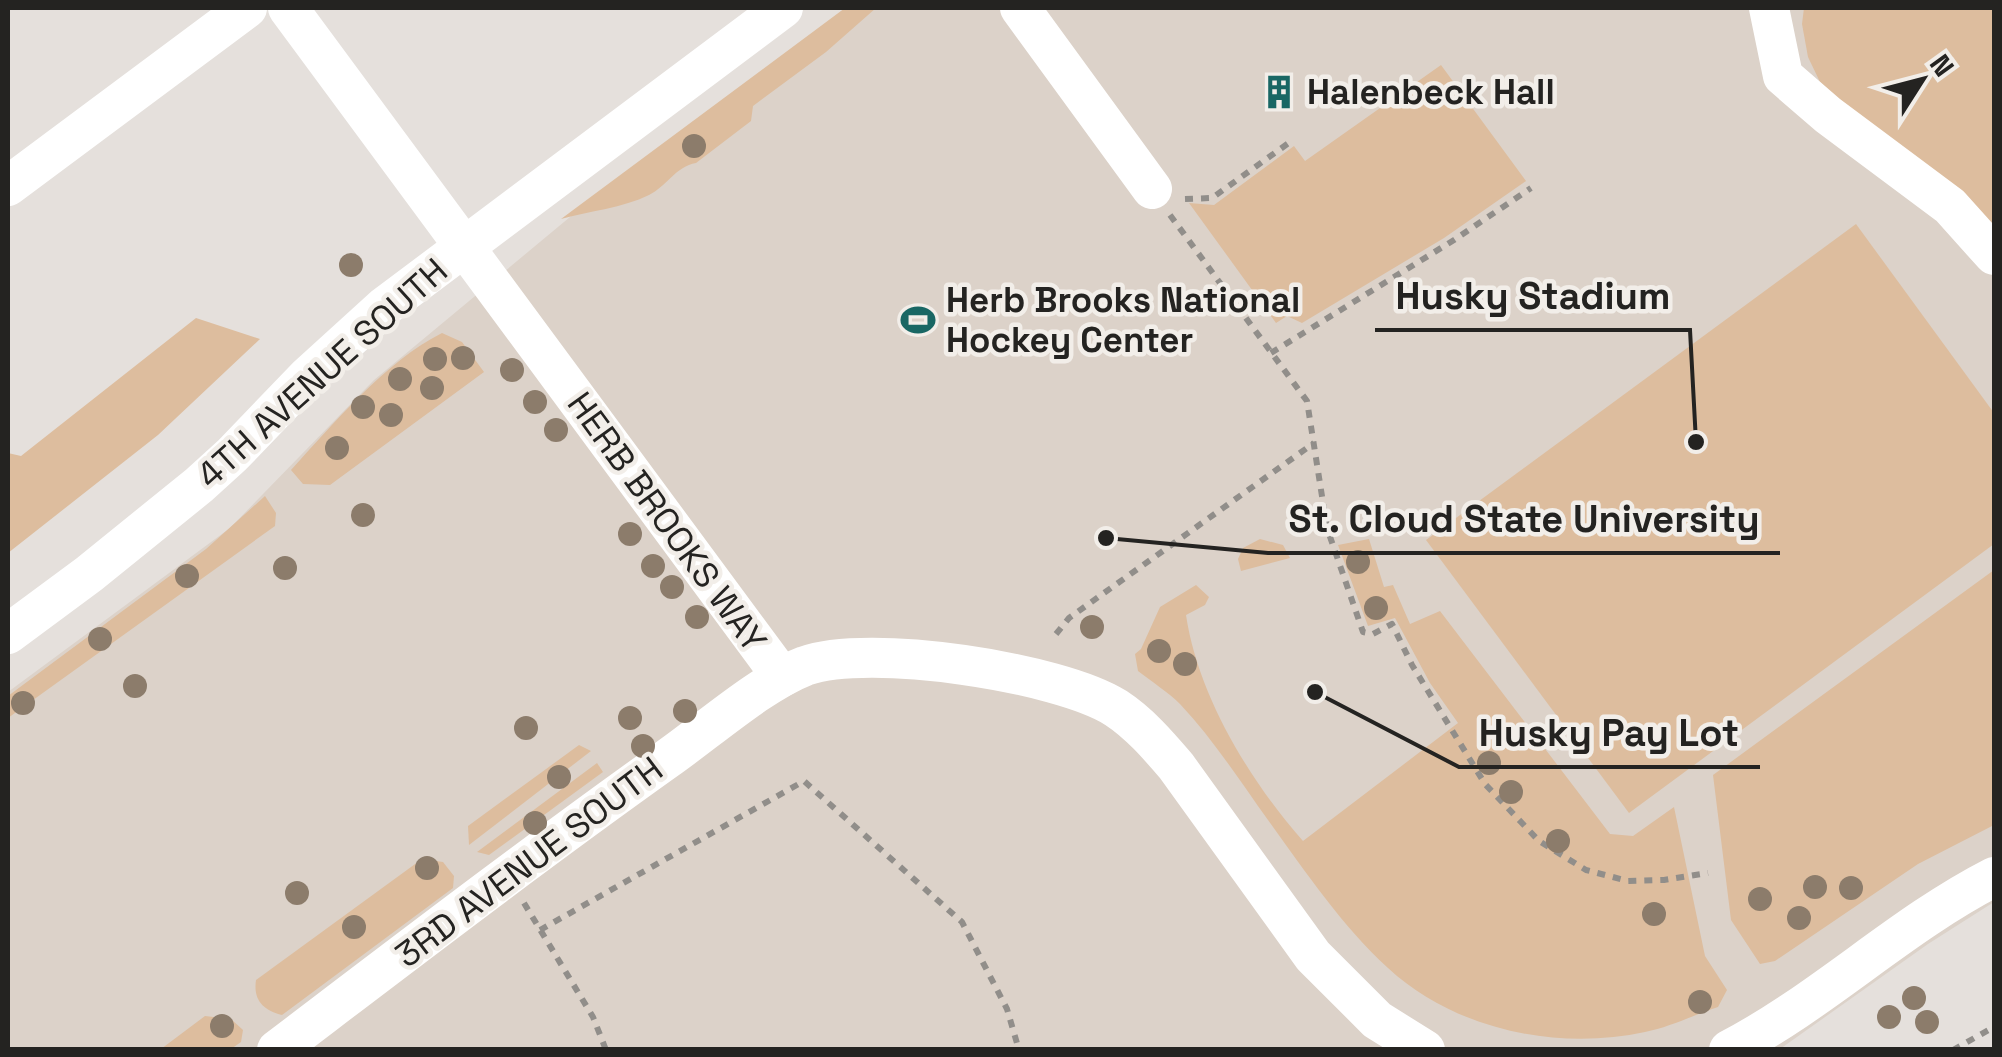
<svg xmlns="http://www.w3.org/2000/svg" width="2002" height="1057" viewBox="0 0 2002 1057" font-family="'Space Grotesk',sans-serif">
<rect width="100%" height="100%" fill="#e5e0dc"/>
<polygon fill="#dcd2c9" points="852,8 1994,8 1994,902 1928,944 1780,1049 8,1049 8,692 230,528 374,380 582,207"/>
<g fill="#ddbd9e">
<path d="M845 8H876L826 52 753 106 751 121 696 163C676 166 666 187 649 195 623 208 589 211 561 219Z"/>
<polygon points="1804,8 1994,8 1994,226 1850,112 1820,82 1808,57 1802,24"/>
<polygon points="1441,65 1526,181 1444,238 1302,323 1287,316 1276,323 1189,203 1214,205 1294,146 1305,161"/>
<polygon points="1856,224 1994,413 1994,544 1629,813 1426,540"/>
<polygon points="196,318 260,339 158,435 8,553 8,453 21,456"/>
<path d="M442 333 462 342 484 372 330 485 303 484 291 470C333 424 386 361 442 333Z"/>
<polygon points="265,496 276,513 275,526 8,718 8,696 206,549"/>
<polygon points="1260,539 1283,545 1290,558 1241,571 1238,559 1243,548"/>
<path d="M1369 539 1384 587 1393 585 1410 624 1440 611 1610 834 1633 836 1674 807 1705 956 1727 990 1718 1007C1694 1015 1670 1027 1645 1032 1558 1051 1455 1030 1388 968 1341 925 1305 871 1268 820 1240 781 1213 739 1180 704 1168 692 1152 682 1138 671L1135 654 1141 649 1160 607 1196 585 1209 597 1205 605 1186 615C1198 696 1250 781 1303 841L1458 723 1430 683 1395 618 1368 626 1338 545Z"/>
<polygon points="1994,570 1994,825 1918,864 1775,961 1760,964 1731,920 1713,775"/>
<polygon points="579,745 591,751 469,845 468,826"/>
<polygon points="597,763 603,772 489,855 477,852"/>
<path d="M422 859 443 862 454 876 453 888 282 1015C263 1010 253 1000 256 980Z"/>
<polygon points="205,1016 231,1019 243,1030 241,1042 231,1049 161,1049"/>
</g>
<g fill="none" stroke-linecap="round" stroke-linejoin="round">
<g stroke="#918e8a" stroke-width="6" stroke-dasharray="8 8" stroke-linecap="butt">
<polyline points="1185,199 1212,198 1290,142"/>
<polyline points="1170,215 1307,401 1327,528 1363,632 1373,634 1392,624 1412,665 1485,784 1539,841 1586,870 1628,881 1664,880 1708,873"/>
<polyline points="1271,353 1454,240 1531,188"/>
<polyline points="1056,634 1069,618 1314,443"/>
<polyline points="524,903 593,1017 606,1050"/>
<polyline points="540,930 804,781 962,922 1007,1009 1019,1050"/>
<polyline points="1953,1050 1994,1027"/>
</g>
<g stroke="#fff" stroke-width="40">
<polyline points="288,8 782,677"/>
<polyline points="1020,8 1152,189"/>
<polyline points="1769,8 1783,76 1828,115 1950,206 1994,255"/>
<polyline points="8,186 247,8"/>
<polyline points="8,634 89,574 199,485 232,455 307,377 384,307 783,8"/>
<path d="M277 1050C406 952 535 853 667 759 707 731 761 683 805 666 869 643 1059 672 1116 708 1139 723 1158 745 1176 766L1313 956 1377 1020 1425 1050"/>
<path d="M1729 1050C1823 1001 1900 925 1994 877"/>
</g>
</g>
<g fill="#8c7c6b">
<circle cx="694" cy="146" r="12"/>
<circle cx="351" cy="265" r="12"/>
<circle cx="463" cy="358" r="12"/>
<circle cx="435" cy="359" r="12"/>
<circle cx="512" cy="370" r="12"/>
<circle cx="400" cy="379" r="12"/>
<circle cx="432" cy="388" r="12"/>
<circle cx="535" cy="402" r="12"/>
<circle cx="363" cy="407" r="12"/>
<circle cx="391" cy="415" r="12"/>
<circle cx="556" cy="430" r="12"/>
<circle cx="337" cy="448" r="12"/>
<circle cx="363" cy="515" r="12"/>
<circle cx="630" cy="534" r="12"/>
<circle cx="1358" cy="562" r="12"/>
<circle cx="653" cy="566" r="12"/>
<circle cx="285" cy="568" r="12"/>
<circle cx="187" cy="576" r="12"/>
<circle cx="672" cy="587" r="12"/>
<circle cx="1376" cy="608" r="12"/>
<circle cx="697" cy="617" r="12"/>
<circle cx="1092" cy="627" r="12"/>
<circle cx="100" cy="639" r="12"/>
<circle cx="1159" cy="651" r="12"/>
<circle cx="1185" cy="664" r="12"/>
<circle cx="135" cy="686" r="12"/>
<circle cx="23" cy="703" r="12"/>
<circle cx="685" cy="711" r="12"/>
<circle cx="630" cy="718" r="12"/>
<circle cx="526" cy="728" r="12"/>
<circle cx="643" cy="746" r="12"/>
<circle cx="1489" cy="763" r="12"/>
<circle cx="559" cy="777" r="12"/>
<circle cx="1511" cy="792" r="12"/>
<circle cx="535" cy="823" r="12"/>
<circle cx="1558" cy="841" r="12"/>
<circle cx="427" cy="868" r="12"/>
<circle cx="1815" cy="887" r="12"/>
<circle cx="1851" cy="888" r="12"/>
<circle cx="297" cy="893" r="12"/>
<circle cx="1760" cy="899" r="12"/>
<circle cx="1654" cy="914" r="12"/>
<circle cx="1799" cy="918" r="12"/>
<circle cx="354" cy="927" r="12"/>
<circle cx="1914" cy="998" r="12"/>
<circle cx="1700" cy="1002" r="12"/>
<circle cx="1889" cy="1017" r="12"/>
<circle cx="1927" cy="1022" r="12"/>
<circle cx="222" cy="1026" r="12"/>
</g>
<defs>
<g id="building-bare" transform="scale(2.7)"><path d="M-4-6H4V6H1V3H-1V6H-4ZM-2.5-4.3h1.7v1.8h-1.7ZM.8-4.3h1.7v1.8H.8ZM-2.5-1h1.7V.8h-1.7ZM.8-1h1.7V.8H.8Z" fill="#196764" stroke="#f2eee9" stroke-width="2.5" paint-order="stroke"/></g>
<g id="stadium-bare" transform="scale(2.7)"><path d="M0-5a6.5 5 0 1 0 0 10a6.5 5 0 1 0 0-10ZM-3.5-1.8h7v3.6h-7Z" fill="#196764" stroke="#f2eee9" stroke-width="2.5" paint-order="stroke"/></g>
</defs>
<g fill-rule="evenodd">
<use href="#building-bare" x="1279" y="92"/>
<use href="#stadium-bare" x="918" y="320"/>
</g>
<g text-anchor="middle" stroke-width="9" stroke-linejoin="round" paint-order="stroke">
<g font-size="35" font-weight="bold" fill="#242321" stroke="#f2eee9" text-anchor="start">
<text x="1307" y="104">Halenbeck Hall</text>
<text x="946" y="312">Herb Brooks National<tspan x="946" dy="40">Hockey Center</tspan></text>
</g>
<g font-size="35" fill="#242321" stroke="#f2eee9">
<text transform="translate(322 373) rotate(-42)" y="12">4TH AVENUE SOUTH</text>
<text transform="translate(667 522) rotate(54)" y="12">HERB BROOKS WAY</text>
<text transform="translate(529 862) rotate(-37)" y="12">3RD AVENUE SOUTH</text>
</g>
</g>
<path fill="none" stroke="#242321" stroke-width="4" d="M1696 442L1690 330H1375M1106 538L1268 553H1780M1315 692L1459 767H1760"/>
<g fill="#242321" stroke="#f2eee9" stroke-width="4">
<circle cx="1696" cy="442" r="10"/>
<circle cx="1106" cy="538" r="10"/>
<circle cx="1315" cy="692" r="10"/>
</g>
<g font-size="38" text-anchor="middle" font-weight="bold" fill="#242321" stroke="#f2eee9" stroke-width="9" stroke-linejoin="round" paint-order="stroke">
<text x="1533" y="309">Husky Stadium</text>
<text x="1524" y="532">St. Cloud State University</text>
<text x="1609" y="746">Husky Pay Lot</text>
</g>
<rect width="2002" height="1057" fill="none" stroke="#242321" stroke-width="20"/>
<g transform="translate(1922 80) rotate(54)" stroke="#f2eee9" stroke-width="8" paint-order="stroke">
<path d="M0-8L18 38L0 25L-18 38Z" fill="#242321"/>
<text y="-15" font-size="28" font-weight="bold" text-anchor="middle" fill="#242321">N</text>
</g>
</svg>
